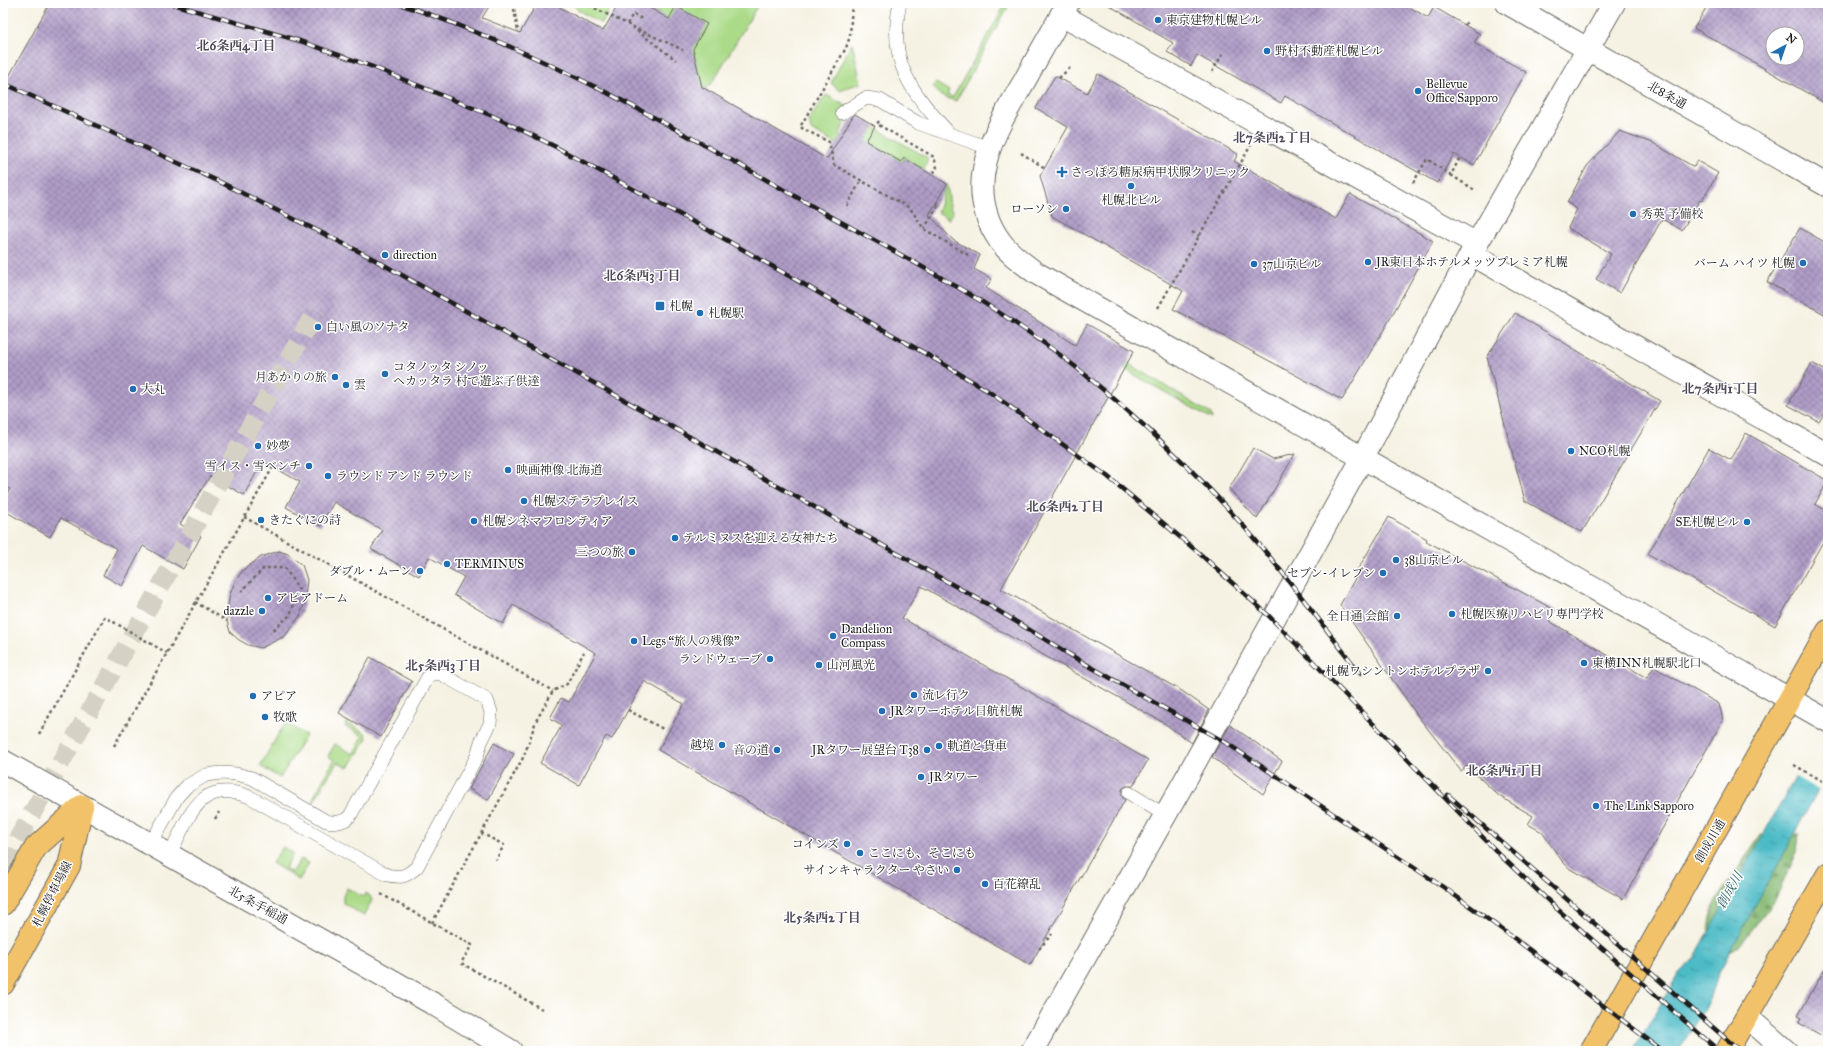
<svg xmlns="http://www.w3.org/2000/svg" width="1831" height="1054" viewBox="0 0 1831 1054" font-family="'IM FELL Great Primer','Noto Serif JP',serif">
<defs>
<pattern id="forest-firs" width="22" height="20" patternUnits="userSpaceOnUse"><rect width="22" height="20" fill="#88bb75"/><path d="M5 1l3.5 6h-7zM16 11l3.5 6h-7z" fill="#6e975f"/></pattern>
<pattern id="water-ripples" width="26" height="14" patternUnits="userSpaceOnUse"><rect width="26" height="14" fill="#4dbbc6"/><path d="M2 4q2-2 4 0t4 0M15 11q2-2 4 0t4 0" fill="none" stroke="#3f97a0"/></pattern>
<pattern id="building-cross-hatch" width="8" height="8" patternUnits="userSpaceOnUse"><rect width="8" height="8" fill="#b09dc7"/><path d="M0 0l8 8M0 8l8-8" fill="none" stroke="#8e7fa1"/></pattern>
</defs>
<rect width="100%" height="100%" fill="#fff"/>
<filter id="ink" filterUnits="userSpaceOnUse"><feTurbulence type="fractalNoise" baseFrequency=".025" numOctaves="2"/><feDisplacementMap in="SourceGraphic" scale="8" xChannelSelector="R" yChannelSelector="G"/><feConvolveMatrix kernelMatrix="1 2 1 2 8 2 1 2 1" color-interpolation-filters="sRGB"/></filter>
<filter id="wash" filterUnits="userSpaceOnUse"><feTurbulence type="fractalNoise" baseFrequency=".012" numOctaves="4" result="noise"/><feDisplacementMap in="SourceGraphic" scale="16" xChannelSelector="R" yChannelSelector="G"/><feGaussianBlur stdDeviation="0.9" result="paint"/><feColorMatrix in="noise" values="0 0 0 0 0 0 0 0 0 0 0 0 0 0 0 0 0 1.4 0 .05"/><feComposite in="paint" operator="in"/></filter>
<g filter="url(#wash)">
<rect width="100%" height="100%" fill="#f6f2e3"/>
<g fill="#abdb89" stroke="#647c52">
<polygon points="572,3 612,3 603,22 600,23 578,10"/>
<polygon points="641,3 759,3 712,83 706,88 700,89"/>
<polygon points="1006,3 1010,3 956,101 941,96 933,86 936,83 949,91 947,95 953,97"/>
<polygon points="852,43 861,83 839,90 831,83"/>
<polygon points="826,95 852,109 839,135 862,145 874,127 928,158 924,170 904,158 901,162 881,149 862,158 811,130 809,120"/>
<path d="M947 184 950 206 953 213 949 219 937 212C942 203 941 193 947 184Z"/>
<polygon points="1118,357 1211,414 1212,419 1121,367"/>
<polygon points="346,722 365,733 367,738 350,766 346,767 337,762 314,801 312,800 334,760 328,756 335,744 353,754 363,736 345,726"/>
<polygon points="285,723 306,735 280,778 260,766"/>
<polygon points="283,847 293,853 285,868 292,873 301,859 309,863 299,880 272,863"/>
<polygon points="347,888 363,897 366,893 370,896 372,900 364,916 343,903 343,896"/>
</g>
<polygon fill="url(#forest-firs)" stroke="#526c48" points="1761,834 1799,834 1797,852 1776,898 1738,948 1703,965 1713,905"/>
<polygon fill="url(#water-ripples)" stroke="#346c71" points="1828,719 1828,772 1718,974 1710,1000 1678,1051 1633,1051 1679,973 1693,960"/>
<polygon fill="#f6f2e3" points="1828,717 1828,777 1820,791 1794,776"/>
<g id="blocks">
<g fill="url(#building-cross-hatch)" fill-rule="evenodd">
<polygon points="50,3 491,3 482,18 520,33 537,3 552,3 603,31 619,3 641,3 669,19 676,6 707,24 693,49 702,87 827,159 853,116 855,114 875,126 866,141 901,162 904,158 947,184 929,215 953,240 980,255 974,269 992,279 986,288 1075,345 1087,324 1134,351 1001,589 1182,691 1209,710 1192,743 1164,723 921,586 902,618 1148,760 1133,786 1126,786 1122,789 1122,796 1125,800 1030,965 658,750 684,704 644,681 612,739 606,736 579,785 540,763 562,725 550,718 561,698 569,702 596,653 513,605 503,624 454,595 464,577 429,557 419,576 371,549 382,530 334,502 320,526 286,507 300,482 263,461 244,495 210,476 180,524 201,536 183,569 143,546 122,586 103,575 117,549 61,518 50,537 3,510 3,501 10,489 3,485 3,87"/>
<polygon points="1105,3 1403,3 1428,18 1434,7 1480,34 1474,43 1526,72 1474,165 1454,154 1437,183 1285,96 1281,103 1197,55 1191,66 1167,52 1173,43"/>
<path d="M1709 3H1828V105L1694 28ZM1773 34H1797V58H1773Z"/>
<polygon points="1098,74 1238,154 1234,161 1336,219 1350,194 1433,241 1386,326 1342,400 1173,309 1183,291 1052,216 1040,176 1068,127 1036,108 1055,76 1087,93"/>
<polygon points="1620,131 1653,143 1694,167 1697,161 1718,173 1702,201 1700,200 1682,230 1662,219 1620,293 1596,279 1611,254 1568,228 1577,209 1567,203 1587,166"/>
<polygon points="1800,228 1828,244 1828,316 1767,282"/>
<polygon points="1515,313 1660,401 1582,532 1525,501 1487,357"/>
<polygon points="1812,363 1828,372 1828,407 1819,422 1788,405"/>
<polygon points="1746,433 1828,481 1815,504 1828,512 1828,533 1775,626 1648,554 1709,448 1731,460"/>
<polygon points="1253,448 1273,459 1295,454 1257,519 1229,489"/>
<polygon points="1389,517 1427,539 1426,541 1555,610 1549,621 1647,678 1654,667 1719,704 1723,720 1623,899 1570,869 1562,861 1542,832 1528,824 1533,816 1499,796 1467,766 1461,771 1420,719 1340,605 1357,575 1355,574"/>
<polygon points="279,551 288,554 302,565 307,580 304,605 300,616 285,636 261,648 248,645 239,640 230,632 227,621 227,610 230,594 235,582 243,570 261,557"/>
<polygon points="370,657 412,681 381,737 339,713"/>
<polygon points="1230,725 1282,761 1263,794 1212,757"/>
<polygon points="494,743 514,754 488,800 469,789"/>
<polygon points="1828,963 1828,1039 1799,1023 1802,1018 1798,1016"/>
</g>
</g>
</g>
<g filter="url(#ink)">
<use href="#blocks" fill-opacity="0" stroke="#686762" stroke-width="1"/>
<g fill="none" stroke-linecap="round" stroke-linejoin="round">
<polyline stroke="#d5d2c5" stroke-width="19" stroke-dasharray="19 10" stroke-linecap="butt" points="3,865 317,309"/>
<g stroke="#686762" stroke-width="14">
<g id="service">
<path d="M900 3C887 62 911 91 948 132"/>
<polyline points="842,113 866,98 880,100 918,123 989,148"/>
<polyline points="1129,793 1165,815"/>
<path d="M150 845 177 797 187 786 206 775 221 773 236 774 252 778 326 821C336 823 343 823 350 816L428 677 432 673 441 674 487 700 491 712 490 724 481 742 477 756 417 867C405 877 402 878 387 875L250 797C198 777 190 817 169 855"/>
</g>
</g>
<g stroke="#686762" stroke-width="24">
<g id="minor">
<polyline points="1061,15 1477,244"/>
<polyline points="1471,254 1828,455"/>
<polyline points="1747,1017 1786,1051"/>
</g>
</g>
<g stroke="#686762" stroke-width="24">
<g id="tertiary">
<path d="M1068 3C1054 29 1039 54 1025 80 996 129 960 185 1000 241 1009 254 1023 263 1036 273L1828 721"/>
<polyline points="1507,3 1828,186"/>
<polyline points="3,761 437,1006 511,1051"/>
<polyline points="1032,1051 1188,775 1362,459 1471,254 1614,3"/>
</g>
</g>
<g stroke="#686762" stroke-width="24">
<g id="primary">
<polyline points="3,904 36,847 82,806"/>
<polyline points="3,984 69,866 82,806"/>
</g>
</g>
<g stroke="#686762" stroke-width="24">
<g id="trunk">
<polyline points="1591,1051 1828,631"/>
<polyline points="1727,1051 1828,874"/>
</g>
</g>
<g stroke="#686762" stroke-width="2.5" stroke-dasharray="3 3" stroke-linecap="butt">
<polyline points="513,3 518,32"/>
<polyline points="584,3 627,24 633,14 644,20"/>
<polyline points="852,3 850,36 846,48 800,127 829,142 834,165 910,208 924,229 970,256"/>
<polyline points="627,24 683,50"/>
<polyline points="1465,25 1467,21"/>
<polyline points="632,27 676,60"/>
<polyline points="1212,72 1224,52"/>
<polyline points="1059,78 1071,67"/>
<polyline points="879,121 877,124 934,157 937,168 932,175"/>
<polyline points="1021,153 1045,168"/>
<polyline points="1451,175 1476,191"/>
<polyline points="1413,183 1427,159 1451,175 1460,157"/>
<polyline points="847,206 861,180"/>
<polyline points="924,229 939,204 936,203"/>
<polyline points="1192,232 1199,236"/>
<polyline points="1158,308 1251,145"/>
<polyline points="244,517 553,691"/>
<polyline points="241,592 264,568 285,568 299,590 290,615 271,632"/>
<polyline points="195,602 227,621"/>
<polyline points="628,710 665,730"/>
<polyline points="39,734 105,617 167,653"/>
<polyline points="114,746 273,467"/>
<polyline points="1794,765 1828,784"/>
<polyline points="215,819 219,812"/>
<polyline points="481,833 504,845 496,860"/>
<polyline points="381,894 472,945 461,963 542,1009"/>
<polyline points="432,923 524,756 536,721 544,707 553,691 567,684 584,652"/>
<polyline points="1039,949 1052,934"/>
</g>
<use href="#service" stroke="#fff" stroke-width="13"/>
<use href="#minor" stroke="#fff" stroke-width="22"/>
<use href="#tertiary" stroke="#fff" stroke-width="22"/>
<use href="#primary" stroke="#f2c26a" stroke-width="22"/>
<use href="#trunk" stroke="#f2c26a" stroke-width="22"/>
<g stroke="#1c1c1c" stroke-width="4.5">
<g id="rail">
<polyline points="169,3 300,41 373,67 495,117 554,146 721,237 940,362 988,391 1107,476 1199,553 1269,616 1501,856 1555,907 1719,1051"/>
<path d="M397 3C548 53 684 133 821 211 915 263 1012 312 1094 382 1153 431 1215 491 1264 550 1297 590 1328 632 1360 673"/>
<polyline points="3,83 220,182 368,256 987,604 1082,662 1228,744 1446,889 1518,941 1663,1051"/>
<polyline points="1448,795 1740,1051"/>
</g>
</g>
<use href="#rail" stroke="#fff" stroke-width="3" stroke-dasharray="9" stroke-linecap="butt"/>
</g>
</g>
<g fill="#1f6fb2" stroke="#fff" stroke-width="1.5">
<circle cx="1158" cy="20" r="4"/>
<circle cx="1267" cy="51" r="4"/>
<circle cx="1418" cy="91" r="4"/>
<path d="M1060 166h4v4h4v4h-4v4h-4v-4h-4v-4h4z"/>
<circle cx="1131" cy="186" r="4"/>
<circle cx="1066" cy="209" r="4"/>
<circle cx="1633" cy="214" r="4"/>
<circle cx="385" cy="255" r="4"/>
<circle cx="1368" cy="262" r="4"/>
<circle cx="1803" cy="263" r="4"/>
<circle cx="1254" cy="264" r="4"/>
<rect x="655" y="301" width="10" height="10" rx="2"/>
<circle cx="700" cy="313" r="4"/>
<circle cx="318" cy="327" r="4"/>
<circle cx="385" cy="374" r="4"/>
<circle cx="335" cy="377" r="4"/>
<circle cx="346" cy="385" r="4"/>
<circle cx="133" cy="389" r="4"/>
<circle cx="258" cy="446" r="4"/>
<circle cx="1571" cy="451" r="4"/>
<circle cx="309" cy="466" r="4"/>
<circle cx="508" cy="470" r="4"/>
<circle cx="328" cy="476" r="4"/>
<circle cx="524" cy="501" r="4"/>
<circle cx="261" cy="520" r="4"/>
<circle cx="474" cy="521" r="4"/>
<circle cx="1747" cy="522" r="4"/>
<circle cx="675" cy="538" r="4"/>
<circle cx="632" cy="552" r="4"/>
<circle cx="1396" cy="560" r="4"/>
<circle cx="447" cy="564" r="4"/>
<circle cx="420" cy="571" r="4"/>
<circle cx="1383" cy="573" r="4"/>
<circle cx="268" cy="598" r="4"/>
<circle cx="262" cy="611" r="4"/>
<circle cx="1452" cy="614" r="4"/>
<circle cx="1397" cy="616" r="4"/>
<circle cx="833" cy="636" r="4"/>
<circle cx="634" cy="641" r="4"/>
<circle cx="770" cy="659" r="4"/>
<circle cx="1584" cy="663" r="4"/>
<circle cx="819" cy="665" r="4"/>
<circle cx="1488" cy="671" r="4"/>
<circle cx="914" cy="695" r="4"/>
<circle cx="253" cy="696" r="4"/>
<circle cx="882" cy="711" r="4"/>
<circle cx="265" cy="717" r="4"/>
<circle cx="722" cy="745" r="4"/>
<circle cx="939" cy="746" r="4"/>
<circle cx="777" cy="750" r="4"/>
<circle cx="927" cy="750" r="4"/>
<circle cx="921" cy="777" r="4"/>
<circle cx="1596" cy="806" r="4"/>
<circle cx="847" cy="844" r="4"/>
<circle cx="860" cy="853" r="4"/>
<circle cx="957" cy="870" r="4"/>
<circle cx="985" cy="884" r="4"/>
</g>
<g text-anchor="middle" stroke-width="3" stroke-linejoin="round" paint-order="stroke">
<g font-size="12" fill="#1c1c1c" stroke="#fff" text-anchor="start">
<text x="1166" y="24">東京建物札幌ビル</text>
<text x="1275" y="55">野村不動産札幌ビル</text>
<text x="1426" y="88">Bellevue<tspan x="1426" dy="14">Office Sapporo</tspan></text>
<text x="1071" y="176">さっぽろ糖尿病甲状腺クリニック</text>
<text x="1131" y="204" text-anchor="middle">札幌北ビル</text>
<text x="1058" y="213" text-anchor="end">ローソン</text>
<text x="1641" y="218">秀英 予備校</text>
<text x="393" y="259">direction</text>
<text x="1376" y="266">JR東日本ホテルメッツプレミア札幌</text>
<text x="1795" y="267" text-anchor="end">バーム ハイツ 札幌</text>
<text x="1262" y="268">37山京ビル</text>
<text x="669" y="310">札幌</text>
<text x="708" y="317">札幌駅</text>
<text x="326" y="331">白い風のソナタ</text>
<text x="393" y="371">コタノッタ シノッ<tspan x="393" dy="14">ヘカッタラ 村で遊ぶ子供達</tspan></text>
<text x="327" y="381" text-anchor="end">月あかりの旅</text>
<text x="354" y="389">雲</text>
<text x="141" y="393">大丸</text>
<text x="266" y="450">妙夢</text>
<text x="1579" y="455">NCO札幌</text>
<text x="301" y="470" text-anchor="end">雪イス・雪ベンチ</text>
<text x="516" y="474">映画神像 北海道</text>
<text x="336" y="480">ラウンド アンド ラウンド</text>
<text x="532" y="505">札幌ステラプレイス</text>
<text x="269" y="524">きたぐにの詩</text>
<text x="482" y="525">札幌シネマフロンティア</text>
<text x="1739" y="526" text-anchor="end">SE札幌ビル</text>
<text x="683" y="542">テルミヌスを迎える女神たち</text>
<text x="624" y="556" text-anchor="end">三つの旅</text>
<text x="1404" y="564">38山京ビル</text>
<text x="455" y="568">TERMINUS</text>
<text x="412" y="575" text-anchor="end">ダブル・ムーン</text>
<text x="1375" y="577" text-anchor="end">セブン-イレブン</text>
<text x="276" y="602">アピアドーム</text>
<text x="254" y="615" text-anchor="end">dazzle</text>
<text x="1460" y="618">札幌医療リハビリ専門学校</text>
<text x="1389" y="620" text-anchor="end">全日通 会館</text>
<text x="841" y="633">Dandelion<tspan x="841" dy="14">Compass</tspan></text>
<text x="642" y="645">Legs “旅人の残像”</text>
<text x="762" y="663" text-anchor="end">ランドウェーブ</text>
<text x="1592" y="667">東横INN札幌駅北口</text>
<text x="827" y="669">山河風光</text>
<text x="1480" y="675" text-anchor="end">札幌ワシントンホテルプラザ</text>
<text x="922" y="699">流レ行ク</text>
<text x="261" y="700">アピア</text>
<text x="890" y="715">JRタワーホテル日航札幌</text>
<text x="273" y="721">牧歌</text>
<text x="714" y="749" text-anchor="end">越境</text>
<text x="947" y="750">軌道と貨車</text>
<text x="769" y="754" text-anchor="end">音の道</text>
<text x="919" y="754" text-anchor="end">JRタワー展望台 T38</text>
<text x="929" y="781">JRタワー</text>
<text x="1604" y="810">The Link Sapporo</text>
<text x="839" y="848" text-anchor="end">コインズ</text>
<text x="868" y="857">ここにも、そこにも</text>
<text x="949" y="874" text-anchor="end">サインキャラクター やさい</text>
<text x="993" y="888">百花繚乱</text>
</g>
<g font-size="12" fill="#1c1c1c" stroke="#fff">
<text transform="translate(1667 95) rotate(30)" y="4">北8条通</text>
<text transform="translate(1710 841) rotate(-60)" y="4">創成川通</text>
<text transform="translate(52 894) rotate(-63)" y="4">札幌停車場線</text>
<text transform="translate(258 905) rotate(29)" y="4">北5条手稲通</text>
</g>
<g font-size="13" font-weight="bold" fill="#504958" stroke="#fff">
<text x="236" y="50">北6条西4丁目</text>
<text x="1272" y="142">北7条西2丁目</text>
<text x="642" y="280">北6条西3丁目</text>
<text x="1720" y="393">北7条西1丁目</text>
<text x="1065" y="511">北6条西2丁目</text>
<text x="443" y="670">北5条西3丁目</text>
<text x="1504" y="775">北6条西1丁目</text>
<text x="822" y="922">北5条西2丁目</text>
</g>
<g font-size="13" font-style="italic" fill="#326468" stroke="#fff">
<text transform="translate(1729 890) rotate(-60)" y="5">創成川</text>
</g>
</g>
<rect width="1831" height="1054" fill="none" stroke="#fff" stroke-width="16"/>
<g transform="translate(1785 46) rotate(40)"><circle r="19" fill="#ffffff" stroke="#a4a4a4"/>
<path d="M0-3L7 15L0 10L-7 15Z" fill="#1f6fb2"/>
<text y="-6" font-size="11" font-weight="bold" text-anchor="middle" fill="#1c1c1c">N</text>
</g>
</svg>
